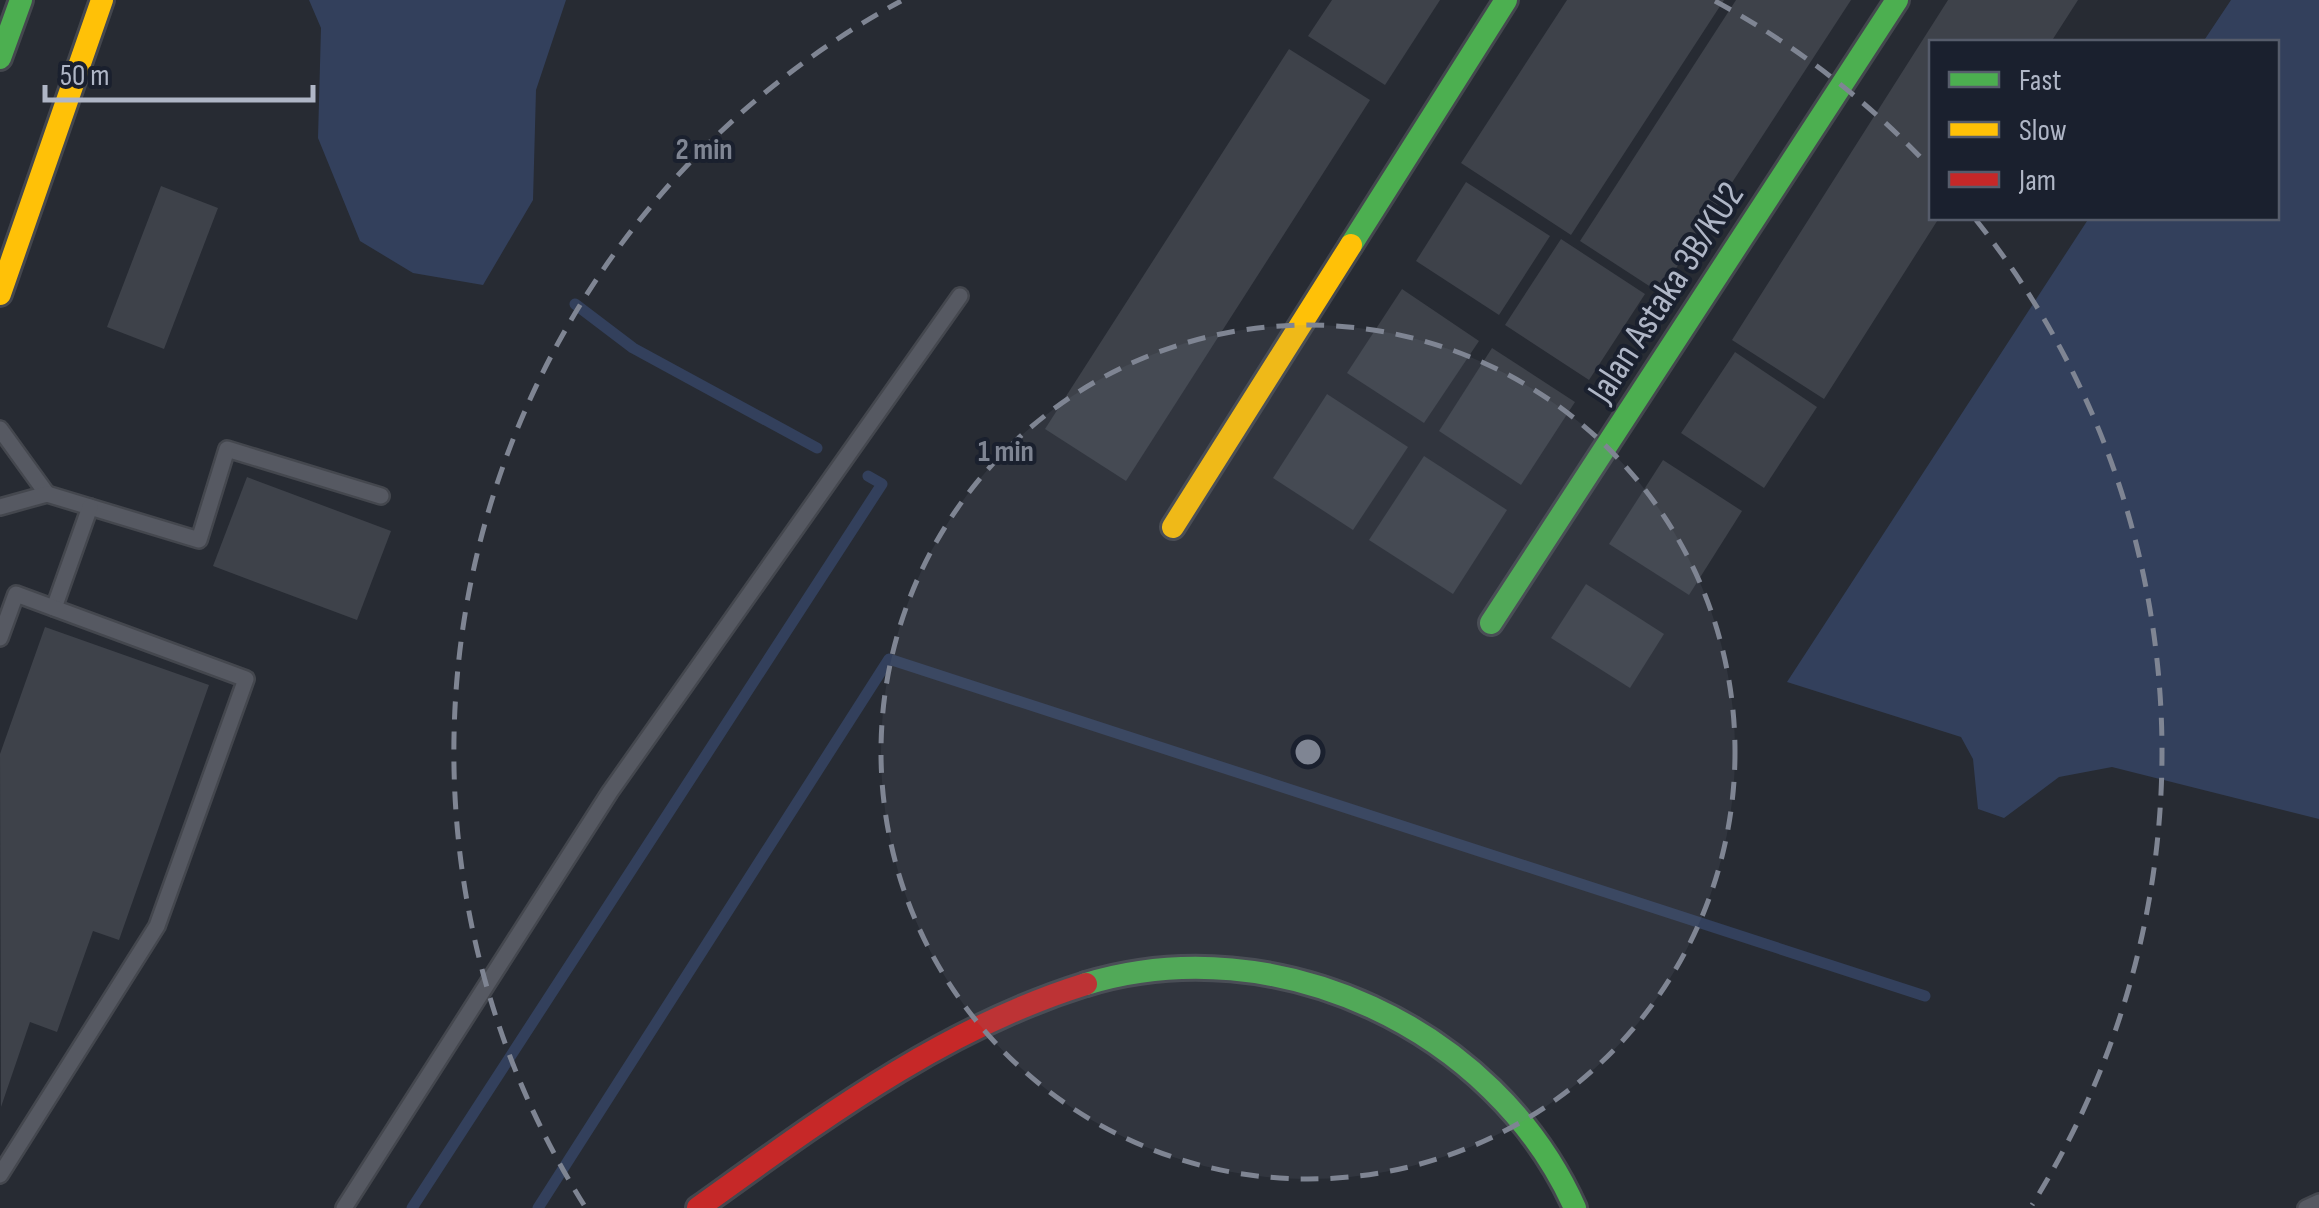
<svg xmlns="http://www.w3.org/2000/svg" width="2319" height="1208" viewBox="0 0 2319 1208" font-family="'Sofia Sans Condensed',sans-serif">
<rect width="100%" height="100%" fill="#272b33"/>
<g fill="#33405c">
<polygon points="309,0 566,0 536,90 533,200 483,285 413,273 360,241 318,138 321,28"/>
<polygon points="2231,0 2319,0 2319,819 2112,767 2059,777 2004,818 1978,809 1973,759 1961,737 1787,682 2089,218 2276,218 2276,42 2203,42"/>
</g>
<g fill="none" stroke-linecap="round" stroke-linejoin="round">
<g stroke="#33405c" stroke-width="11">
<polyline points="575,304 633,348 817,448"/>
<polyline points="412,1208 882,484 868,476"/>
<polyline points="538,1208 889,659 1925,996"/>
</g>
</g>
<g fill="#3e424a">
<polygon points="1332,0 1440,0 1385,85 1308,36"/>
<polygon points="1567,0 1724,0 1571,235 1461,163"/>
<polygon points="1736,0 1851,0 1660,293 1580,241"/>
<polygon points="1948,0 2078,0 2051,42 1932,42 1932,218 1939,218 1824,399 1732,340"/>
<polygon points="1289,49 1370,100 1126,481 1045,429"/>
<polygon points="1466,182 1550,236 1499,315 1416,261"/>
<polygon points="161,186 218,208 164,349 107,327"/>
<polygon points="1561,239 1645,294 1589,380 1505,325"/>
<polygon points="1402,289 1479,341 1424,423 1347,373"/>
<polygon points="1492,348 1575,402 1521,485 1439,431"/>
<polygon points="1735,352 1817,407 1764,488 1681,433"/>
<polygon points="1327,394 1408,447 1353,530 1273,478"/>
<polygon points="1424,456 1507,510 1453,594 1369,540"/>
<polygon points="1663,460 1742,511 1689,595 1609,544"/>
<polygon points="247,477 391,531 357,620 213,566"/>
<polygon points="1586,584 1664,634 1630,688 1551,638"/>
<polygon points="45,627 209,685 119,940 93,931 57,1032 30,1022 1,1107 0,754"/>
</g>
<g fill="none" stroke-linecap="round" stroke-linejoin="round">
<g stroke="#44474e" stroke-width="20">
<g id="lane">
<polyline points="0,429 47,494"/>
<polyline points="0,507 47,494 199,540 227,449 381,496"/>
<polyline points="54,608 90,507"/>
<polyline points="0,638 16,594 246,679 157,926 0,1175"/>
<polyline points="344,1208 610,792 960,296"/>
<polyline points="2306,1208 2319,1202"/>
</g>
</g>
<g stroke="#44474e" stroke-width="28">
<g id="fast">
<polyline points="0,58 21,0"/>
<polyline points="1351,245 1506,0"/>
<polyline points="1491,623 1897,0"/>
<path d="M1086 984C1276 926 1495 1029 1575 1208"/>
</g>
</g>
<g stroke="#44474e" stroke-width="28">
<g id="slow">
<polyline points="0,294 102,0"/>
<polyline points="1173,527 1351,245"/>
</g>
</g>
<g stroke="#44474e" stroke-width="28">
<path id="jam" d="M698 1208C821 1120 941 1029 1086 984"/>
</g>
<use href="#lane" stroke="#565962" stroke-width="15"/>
<use href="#fast" stroke="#4caf50" stroke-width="22"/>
<use href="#slow" stroke="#ffc107" stroke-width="22"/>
<use href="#jam" stroke="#c62828" stroke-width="22"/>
</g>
<circle cx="1308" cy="752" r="427" fill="#7f8593" fill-opacity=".12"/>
<g fill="none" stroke="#7f8593" stroke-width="5" stroke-dasharray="18 12">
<circle cx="1308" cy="752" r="427"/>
<path d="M584 1205A854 854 0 0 1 901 1M1715 1A854 854 0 0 1 1927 164M1976 220A854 854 0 0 1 2032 1205"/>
</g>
<g text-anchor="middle" stroke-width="8" stroke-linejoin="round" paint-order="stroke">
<g font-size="38" fill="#afb6c6" stroke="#1a202e">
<text transform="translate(1665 292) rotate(-57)" y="13">Jalan Astaka 3B/KU2</text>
</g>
</g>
<circle cx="1308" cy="752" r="15" fill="#7f8593" stroke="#1a202e" stroke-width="5"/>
<g font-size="30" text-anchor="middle" font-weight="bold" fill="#7f8593" stroke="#1a202e" stroke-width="8" stroke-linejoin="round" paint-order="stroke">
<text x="704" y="159">2 min</text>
<text x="1006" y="461">1 min</text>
</g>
<rect x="1929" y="40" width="350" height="180" fill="#1a202e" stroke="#565c6b" stroke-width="2.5"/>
<rect x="1949" y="72" width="50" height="15" fill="#4caf50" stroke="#565c6b" stroke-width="2.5"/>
<text x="2019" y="90" font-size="30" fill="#afb6c6">Fast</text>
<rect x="1949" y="122" width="50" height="15" fill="#ffc107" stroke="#565c6b" stroke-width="2.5"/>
<text x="2019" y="140" font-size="30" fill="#afb6c6">Slow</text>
<rect x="1949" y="172" width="50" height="15" fill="#c62828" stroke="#565c6b" stroke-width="2.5"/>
<text x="2019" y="190" font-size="30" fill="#afb6c6">Jam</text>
<path d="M45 85v15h268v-15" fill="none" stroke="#afb6c6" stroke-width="5"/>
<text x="60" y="85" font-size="30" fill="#afb6c6" stroke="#1a202e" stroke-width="8" paint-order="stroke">50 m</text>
</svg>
